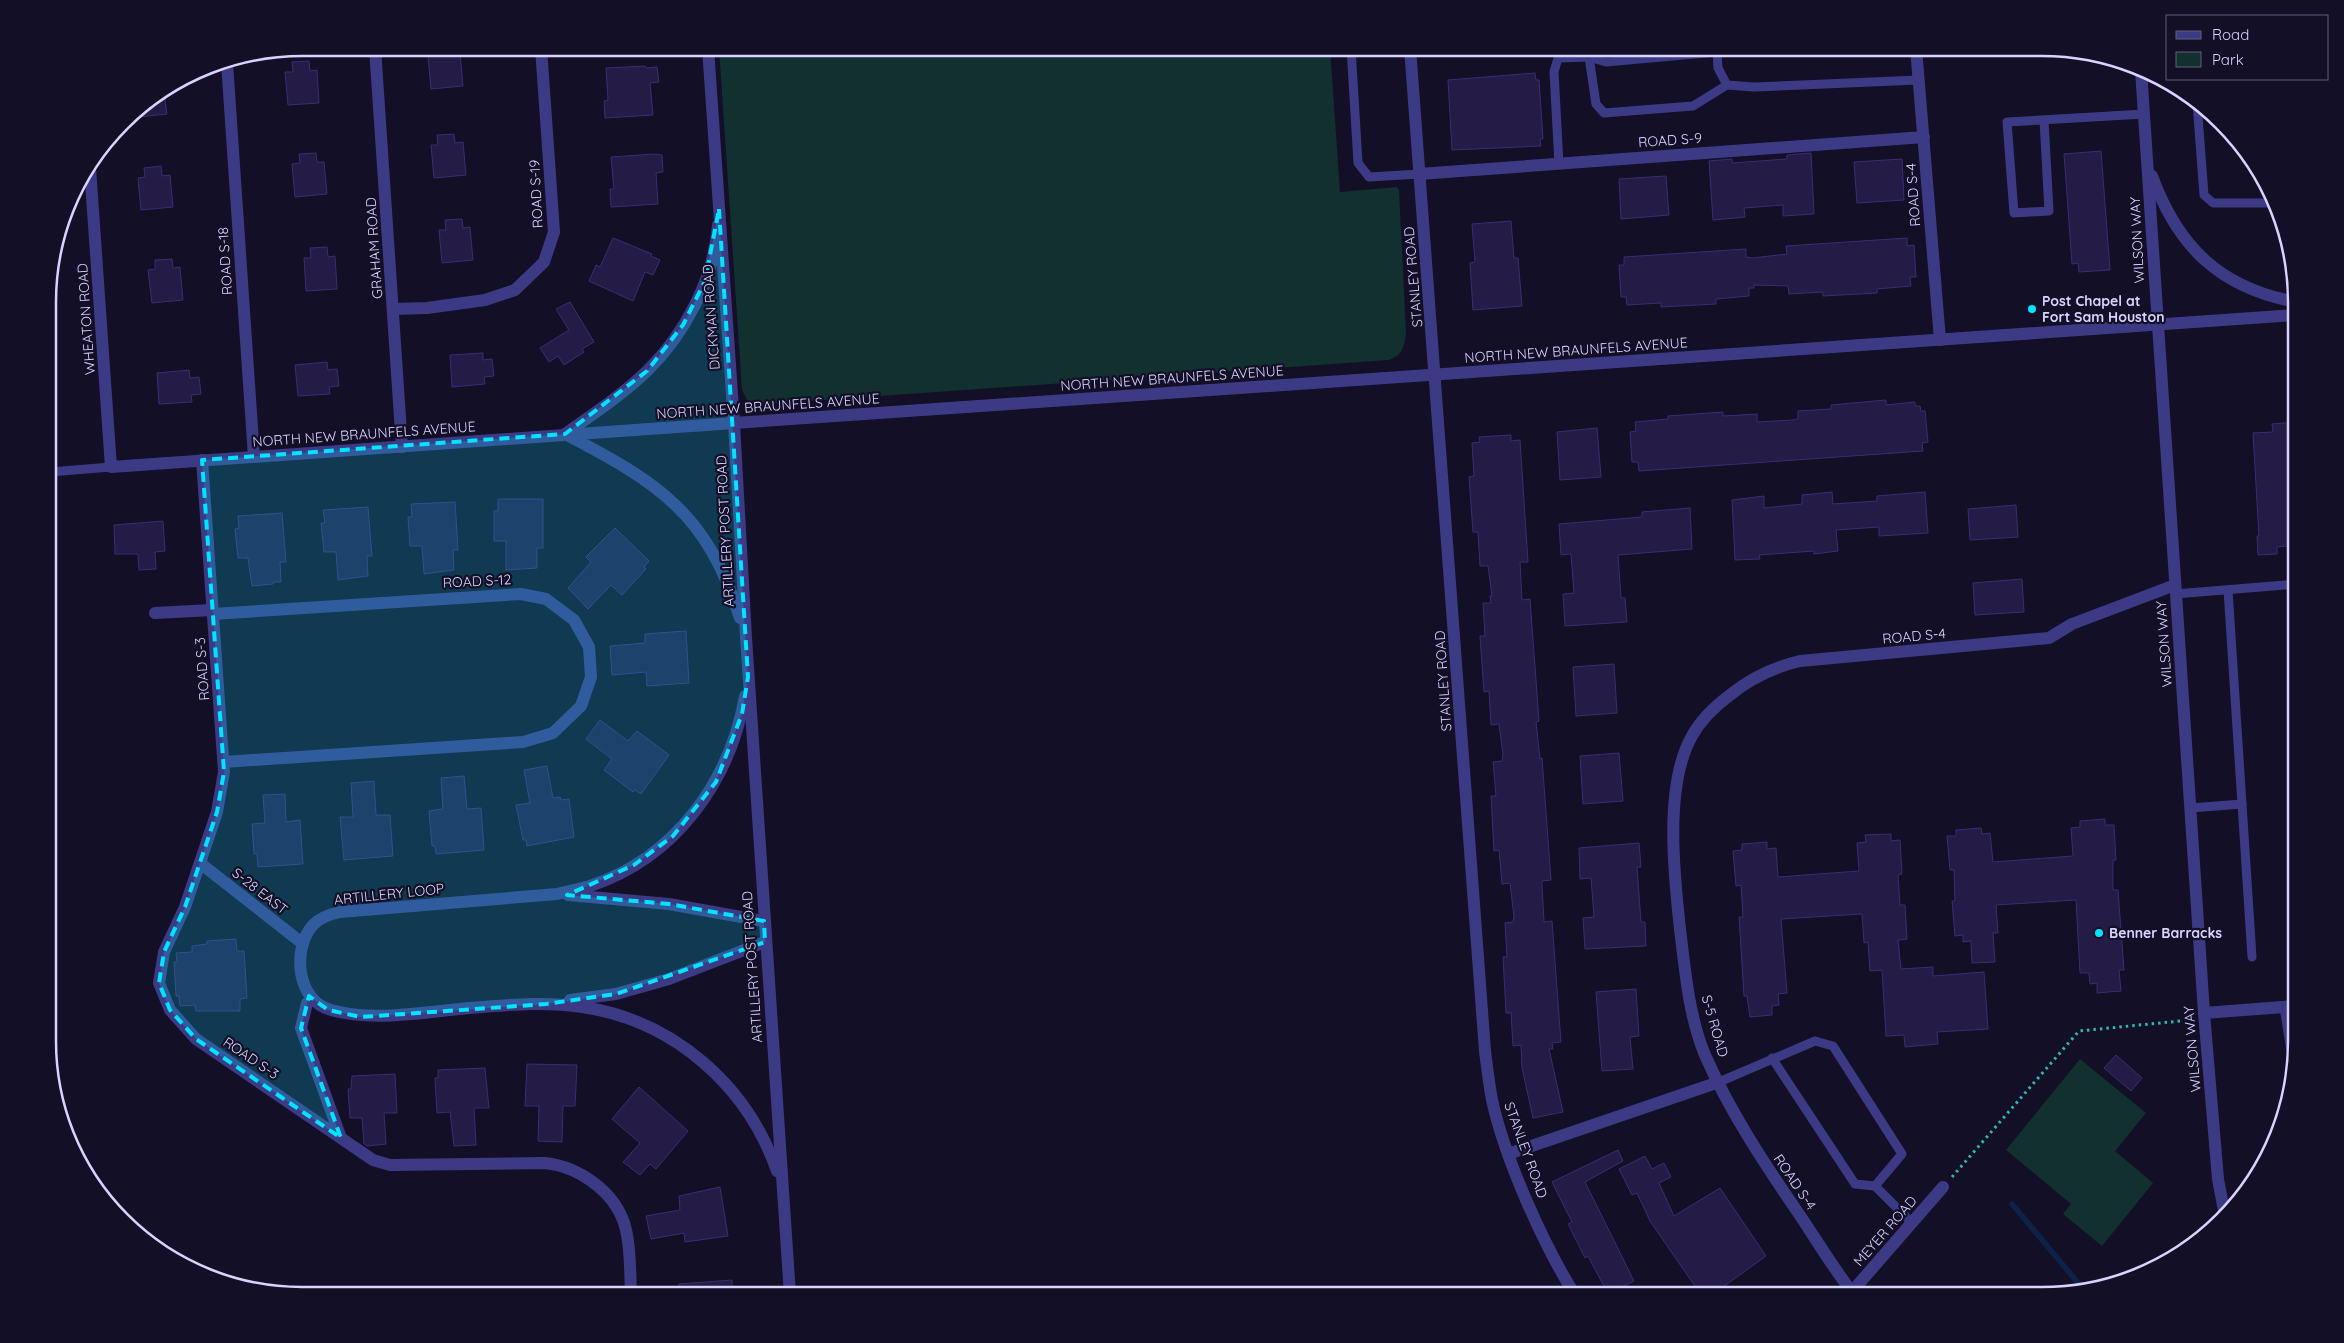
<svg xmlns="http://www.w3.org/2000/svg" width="2344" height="1343" viewBox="0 0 2344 1343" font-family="Quicksand,sans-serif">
<rect width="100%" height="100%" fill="#130f26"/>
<g fill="#12302f">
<path d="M719 48H1330L1340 192 1397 187 1399 190 1406 333C1404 347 1403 355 1389 360L753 405 747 400 742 390Z"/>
<polygon points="2080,1059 2146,1113 2115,1151 2153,1183 2102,1246 2063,1214 2071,1204 2006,1150"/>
</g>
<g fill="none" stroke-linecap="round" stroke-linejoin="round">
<polyline stroke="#0c2248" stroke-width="5.5" points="2012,1204 2084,1290"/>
</g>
<g fill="#241b47" stroke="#3b2d73">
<polygon points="435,48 452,48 452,54 460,53 463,86 431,89 428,56 435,55"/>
<polygon points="309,61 310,71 317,70 319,103 288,105 285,72 293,72 292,62"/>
<polygon points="645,66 646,68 657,67 659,82 650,83 653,115 605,118 604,101 608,100 606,68"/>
<polygon points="1535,73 1536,80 1539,80 1543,139 1540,139 1541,146 1452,150 1448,80"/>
<polygon points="164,92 167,114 129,118 134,111"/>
<polygon points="454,134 455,143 463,142 466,175 434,178 431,145 438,145 437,135"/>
<polygon points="2101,151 2110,270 2079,272 2078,263 2072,264 2064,154"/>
<polygon points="316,153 317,162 324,162 327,194 295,197 292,164 300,163 299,154"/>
<polygon points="1811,153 1814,214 1783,216 1783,205 1744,208 1745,217 1713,220 1709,161 1732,159 1732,163 1787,159 1787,155"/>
<polygon points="654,154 662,155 663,172 656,173 658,204 611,207 610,189 614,189 611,157"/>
<polygon points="1902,159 1904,200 1857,203 1854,162"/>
<polygon points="161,166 162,176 170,175 173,207 141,210 138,178 145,177 144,168"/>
<polygon points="1666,176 1669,215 1621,219 1619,179"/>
<polygon points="462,219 463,228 470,227 473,260 442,263 439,230 446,230 445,220"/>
<polygon points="1511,221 1514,258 1518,258 1522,306 1473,310 1470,263 1475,262 1472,224"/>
<polygon points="613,238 652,254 651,256 660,260 653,275 645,272 633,301 589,281 596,265 600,267"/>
<polygon points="1907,238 1907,246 1914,245 1916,277 1910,277 1911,286 1877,289 1877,293 1823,296 1823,292 1789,294 1788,286 1754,285 1754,288 1749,288 1749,296 1716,299 1716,304 1661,307 1661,303 1627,305 1626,297 1621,297 1619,265 1624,265 1624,257 1746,249 1746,257 1752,258 1787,254 1786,246"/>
<polygon points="327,247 328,257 335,256 337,289 306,291 304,258 311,258 310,248"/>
<polygon points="172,259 173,268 180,267 183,300 152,303 148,270 155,269 155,260"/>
<polygon points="570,302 594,342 582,349 584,352 564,365 558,356 549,362 540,348 569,330 556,309"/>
<polygon points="483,353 483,360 492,359 494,376 484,377 485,384 452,387 450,355"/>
<polygon points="327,362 328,370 337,369 339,386 329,387 330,394 298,396 295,365"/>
<polygon points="189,370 190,378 199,377 201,394 191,395 192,402 159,404 157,373"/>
<polygon points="1886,400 1886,405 1915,402 1915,406 1920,406 1921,411 1925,411 1928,442 1922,443 1923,451 1639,471 1638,462 1632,462 1630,432 1636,431 1635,422 1668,419 1668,416 1723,412 1723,416 1757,414 1757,422 1792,420 1798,419 1798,411 1831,409 1831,405"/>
<polygon points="2296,422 2296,545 2277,547 2277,554 2258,555 2257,536 2259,536 2253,433 2273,432 2272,424"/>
<polygon points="1597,428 1601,477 1560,480 1557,432"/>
<polygon points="1511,435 1511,441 1520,440 1528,562 1520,562 1522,600 1530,599 1539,721 1536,722 1540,759 1542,758 1551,880 1542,881 1542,886 1544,922 1552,921 1561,1042 1552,1043 1553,1049 1549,1049 1563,1112 1533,1118 1522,1068 1521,1045 1513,1046 1511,1013 1506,1013 1503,957 1507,957 1505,923 1513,922 1514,917 1510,883 1502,884 1499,850 1494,851 1491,796 1496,796 1493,762 1502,761 1503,755 1499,724 1491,725 1489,691 1484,692 1480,636 1485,636 1483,603 1491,603 1490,596 1492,596 1488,566 1480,566 1478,532 1473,532 1469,477 1474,476 1472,443 1480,442 1479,437"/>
<polygon points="1832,492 1833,504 1877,501 1877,496 1925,492 1928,533 1879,536 1879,527 1836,530 1838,551 1814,554 1814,551 1759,555 1760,559 1735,560 1732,500 1764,496 1764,508 1802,504 1802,495"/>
<polygon points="498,499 543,499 543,548 537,548 537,568 506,570 506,541 494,541 494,511 498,511"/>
<polygon points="455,502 458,550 453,550 454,570 424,574 422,546 410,546 408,517 412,517 411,504"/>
<polygon points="2016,505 2018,537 1970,540 1968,509"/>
<polygon points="368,507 372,556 367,556 368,576 338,580 336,552 324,552 321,523 325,523 323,510"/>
<polygon points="1690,508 1692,549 1618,555 1621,598 1625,598 1627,622 1565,626 1563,594 1574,593 1571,554 1561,555 1559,524 1642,517 1642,512"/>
<polygon points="282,513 286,562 280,562 281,582 273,582 273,584 252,586 248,558 238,558 235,529 239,528 238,516"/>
<polygon points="163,521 165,551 155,552 156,569 139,570 138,554 115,554 114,525"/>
<polygon points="615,528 649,561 644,567 646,569 622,595 611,585 588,609 568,588 591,562 586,557"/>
<polygon points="2022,579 2024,612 1975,615 1973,583"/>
<polygon points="686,631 689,683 647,686 646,672 612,675 610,646 645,643 645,634"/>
<polygon points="1614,664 1617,713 1576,716 1573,667"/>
<polygon points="600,720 628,741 637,731 669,755 641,794 635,790 633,792 604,770 612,759 586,739"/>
<polygon points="1619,753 1623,801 1583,804 1580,756"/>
<polygon points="547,766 553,798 560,797 561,800 569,799 574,837 527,846 526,840 523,840 516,805 530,803 524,770"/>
<polygon points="464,776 467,809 481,808 484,850 436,854 435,846 432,846 429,811 443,809 441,778"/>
<polygon points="374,781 376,815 390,815 393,856 344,860 340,817 353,817 351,783"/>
<polygon points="285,794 286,822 300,820 303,864 258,867 257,854 254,854 252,824 265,823 263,795"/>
<polygon points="2105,819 2105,825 2114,825 2116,860 2113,860 2113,890 2118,890 2124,970 2119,970 2121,991 2097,993 2097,983 2090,984 2089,973 2080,973 2076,900 1996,905 1998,933 1993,933 1995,962 1972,963 1971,941 1963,942 1963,935 1955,936 1952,901 1955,901 1954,870 1950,870 1947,836 1956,836 1956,830 1981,828 1982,834 1990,833 1993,862 2073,856 2071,828 2080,827 2080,821"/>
<polygon points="1891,834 1891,841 1900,840 1902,874 1898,875 1900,905 1905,905 1907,939 1898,940 1901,969 1933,967 1933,976 1984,972 1988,1029 1937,1032 1938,1044 1905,1047 1904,1035 1886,1036 1882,970 1870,971 1868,942 1864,943 1862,914 1781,919 1787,993 1778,994 1779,1005 1772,1006 1772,1015 1750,1017 1747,996 1744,996 1739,917 1743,917 1741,885 1736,886 1733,851 1742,850 1742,844 1767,842 1767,849 1776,848 1778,877 1859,871 1857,843 1866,842 1865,835"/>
<polygon points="1639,843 1641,867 1637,867 1641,922 1645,922 1646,946 1585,949 1583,918 1594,917 1591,878 1580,879 1579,848"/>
<polygon points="236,939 237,951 244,951 247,998 240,999 240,1011 196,1011 195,1005 180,1006 179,996 176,996 174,962 177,962 176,953 192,952 192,946 207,944 207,941"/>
<polygon points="1636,989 1639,1036 1630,1037 1633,1069 1602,1071 1596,992"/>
<polygon points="2116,1055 2142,1078 2131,1091 2104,1068"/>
<polygon points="527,1064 577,1065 575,1106 563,1106 562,1142 538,1141 539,1106 525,1106"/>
<polygon points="485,1068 489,1108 474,1108 476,1145 454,1146 450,1112 437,1113 435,1078 438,1078 438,1070"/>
<polygon points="395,1074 397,1113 384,1113 386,1144 367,1146 364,1144 362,1118 350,1118 348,1089 351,1089 352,1076"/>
<polygon points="639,1087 688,1131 656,1169 650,1164 640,1175 623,1162 640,1143 612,1119"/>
<polygon points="1618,1150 1623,1161 1585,1182 1634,1281 1608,1294 1588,1256 1585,1258 1568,1224 1572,1222 1552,1182"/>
<polygon points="1645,1156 1652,1169 1664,1163 1671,1177 1659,1183 1674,1216 1720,1188 1766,1256 1712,1295 1701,1295 1650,1221 1637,1193 1632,1195 1619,1169"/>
<polygon points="720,1187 728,1236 685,1242 684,1233 651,1239 646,1216 680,1210 679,1196"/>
<polygon points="732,1280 732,1295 679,1295 679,1284"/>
</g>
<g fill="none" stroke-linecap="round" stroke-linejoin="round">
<polyline stroke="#2fb8b0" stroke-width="3" stroke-dasharray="2.5 4" stroke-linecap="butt" points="1952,1177 2079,1031 2180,1021 2191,1017"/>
<g stroke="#3d3a85" stroke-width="9">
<polyline points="1351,48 1358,163 1369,177 1419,174"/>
<polyline points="1717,52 1718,68 1727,85 1754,87 1918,80"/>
<polyline points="1589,57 1596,104 1604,113 1693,106 1727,85"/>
<polyline points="2197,103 2204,195 2213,203 2274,203"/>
<polyline points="2044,120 2049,211 2014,213 2007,122 2144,114"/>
<polyline points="1559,164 1554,72 1558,58 1589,57 1606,62 1717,52 1720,48"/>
<polyline points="50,472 111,467"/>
<polyline points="2228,590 2252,957"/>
<polyline points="2175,594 2296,584"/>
<polyline points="2190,808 2242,804"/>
<polyline points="2284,1007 2294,1070"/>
<polyline points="1719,1082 1815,1041 1833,1046 1902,1154 1875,1186 1855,1184 1772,1058"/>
<polyline points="1875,1186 1912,1223"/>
</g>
<g stroke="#3d3a85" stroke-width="12">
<polyline points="375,48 402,447"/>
<polyline points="1916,48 1940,340"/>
<polyline points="227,63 254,457"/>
<polyline points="90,168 111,467 734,423 746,637 790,1295"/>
<polyline points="1419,174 1924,137"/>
<path d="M718 225C714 279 685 334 647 371 622 395 593 414 565 434 659 483 707 513 740 618"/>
<polyline points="393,309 427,308 485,300 515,290 544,262 554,232 541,48"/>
<path d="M202 460 224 772 217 812 185 907 164 952 159 983 170 1010 196 1039 373 1160 390 1165 545 1163C581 1167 618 1194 626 1230 631 1251 630 1275 631 1295"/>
<polyline points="155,613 212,610"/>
<polyline points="213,614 521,594 546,599 574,620 589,647 591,677 581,706 553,733 523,742 224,762"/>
<path d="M745 696C730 782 675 858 590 886 579 889 568 891 557 894L340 912C331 914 319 918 313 925 292 948 296 1001 331 1010 375 1022 424 1012 469 1008 507 1005 545 1001 582 1007 673 1020 747 1085 777 1171"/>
<polyline points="200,863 302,943"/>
<polyline points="568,895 669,904 764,921"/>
<polyline points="313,999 307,1003 301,1028 341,1138"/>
<polyline points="570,1000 616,994 669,979 765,942"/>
<polyline points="2204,1013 2296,1006"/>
<polyline points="1508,1154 1719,1082"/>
<polyline points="1849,1295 1943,1187"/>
<path d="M1854 1295C1834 1269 1817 1241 1799 1214 1764 1163 1730 1112 1705 1055 1689 1017 1685 970 1680 929 1674 875 1664 785 1692 736 1701 719 1714 707 1730 695 1751 678 1774 667 1800 661L2049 638 2072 624 2175 585"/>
</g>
<g stroke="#3d3a85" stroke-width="12">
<polyline points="708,48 734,423 2296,315"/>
<path d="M1410 48 1485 1051C1487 1067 1489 1084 1492 1100 1505 1159 1543 1244 1575 1295"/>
<polyline points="2141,70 2204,1013 2218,1179 2225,1216"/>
<path d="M2152 176C2178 247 2220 288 2296 302"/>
</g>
</g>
<path fill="#00e5ff" fill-opacity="0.2" stroke="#00e5ff" stroke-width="4" stroke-dasharray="10 6" stroke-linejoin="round" d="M719 209 748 677 742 714 716 782 673 836 634 865 567 895 669 904 764 921 765 942 616 994 546 1004 361 1017 328 1010 309 996 301 1028 341 1138 196 1039 170 1010 159 983 164 952 185 907 217 812 224 772 202 460 565 434 647 371 683 325 705 281Z"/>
<g fill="#00e5ff" stroke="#130f26" stroke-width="2">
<circle cx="2032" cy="309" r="5"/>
<circle cx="2099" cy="933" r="5"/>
</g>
<g text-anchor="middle" stroke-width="4.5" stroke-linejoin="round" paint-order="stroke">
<g font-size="14" fill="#d9d4ff" stroke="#130f26">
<text transform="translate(1670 140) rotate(-4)" y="5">ROAD S-9</text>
<text transform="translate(536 194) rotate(-93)" y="5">ROAD S-19</text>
<text transform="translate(1913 195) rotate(-94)" y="5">ROAD S-4</text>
<text transform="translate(2137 240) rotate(-93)" y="5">WILSON WAY</text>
<text transform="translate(374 248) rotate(-94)" y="5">GRAHAM ROAD</text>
<text transform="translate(225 261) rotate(-94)" y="5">ROAD S-18</text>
<text transform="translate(1413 277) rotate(-95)" y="5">STANLEY ROAD</text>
<text transform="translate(711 317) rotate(-94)" y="5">DICKMAN ROAD</text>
<text transform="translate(86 319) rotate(-94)" y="5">WHEATON ROAD</text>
<text transform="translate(1576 350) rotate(-4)" y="5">NORTH NEW BRAUNFELS AVENUE</text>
<text transform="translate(1172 378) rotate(-4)" y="5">NORTH NEW BRAUNFELS AVENUE</text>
<text transform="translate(768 406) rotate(-4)" y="5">NORTH NEW BRAUNFELS AVENUE</text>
<text transform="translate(364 434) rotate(-4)" y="5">NORTH NEW BRAUNFELS AVENUE</text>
<text transform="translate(725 531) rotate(-93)" y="5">ARTILLERY POST ROAD</text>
<text transform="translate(477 581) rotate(-3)" y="5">ROAD S-12</text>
<text transform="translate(1914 636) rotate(-5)" y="5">ROAD S-4</text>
<text transform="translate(2164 644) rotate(-94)" y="5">WILSON WAY</text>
<text transform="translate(202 669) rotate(-94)" y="5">ROAD S-3</text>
<text transform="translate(1443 681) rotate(-94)" y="5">STANLEY ROAD</text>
<text transform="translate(260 891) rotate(38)" y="5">S-28 EAST</text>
<text transform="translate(389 894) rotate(-6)" y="5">ARTILLERY LOOP</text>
<text transform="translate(752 967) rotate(-94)" y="5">ARTILLERY POST ROAD</text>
<text transform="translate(1715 1026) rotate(74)" y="5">S-5 ROAD</text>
<text transform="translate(2192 1049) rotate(-95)" y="5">WILSON WAY</text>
<text transform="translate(251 1058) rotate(34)" y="5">ROAD S-3</text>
<text transform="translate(1526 1150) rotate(70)" y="5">STANLEY ROAD</text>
<text transform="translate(1795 1182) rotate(56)" y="5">ROAD S-4</text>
<text transform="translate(1885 1231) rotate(-49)" y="5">MEYER ROAD</text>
</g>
<g font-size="14" font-weight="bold" fill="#d9d4ff" stroke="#130f26" text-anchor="start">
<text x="2042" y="306">Post Chapel at<tspan x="2042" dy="16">Fort Sam Houston</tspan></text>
<text x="2109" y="938">Benner Barracks</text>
</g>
</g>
<path d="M0 0H2344V1343H0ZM302 56H2042A246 246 0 0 1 2288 302V1041A246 246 0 0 1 2042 1287H302A246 246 0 0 1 56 1041V302A246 246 0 0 1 302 56Z" fill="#130f26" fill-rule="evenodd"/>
<path fill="none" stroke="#d9d4ff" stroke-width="2.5" d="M302 56H2042A246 246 0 0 1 2288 302V1041A246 246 0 0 1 2042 1287H302A246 246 0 0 1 56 1041V302A246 246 0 0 1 302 56Z"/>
<rect x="2166" y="15" width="162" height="65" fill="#130f26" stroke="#625e7d"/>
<rect x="2176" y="31" width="25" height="8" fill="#3d3a85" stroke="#625e7d"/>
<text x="2212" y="40" font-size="15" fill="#d9d4ff">Road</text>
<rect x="2176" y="52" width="25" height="15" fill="#12302f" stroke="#625e7d"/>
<text x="2212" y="65" font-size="15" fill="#d9d4ff">Park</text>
</svg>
